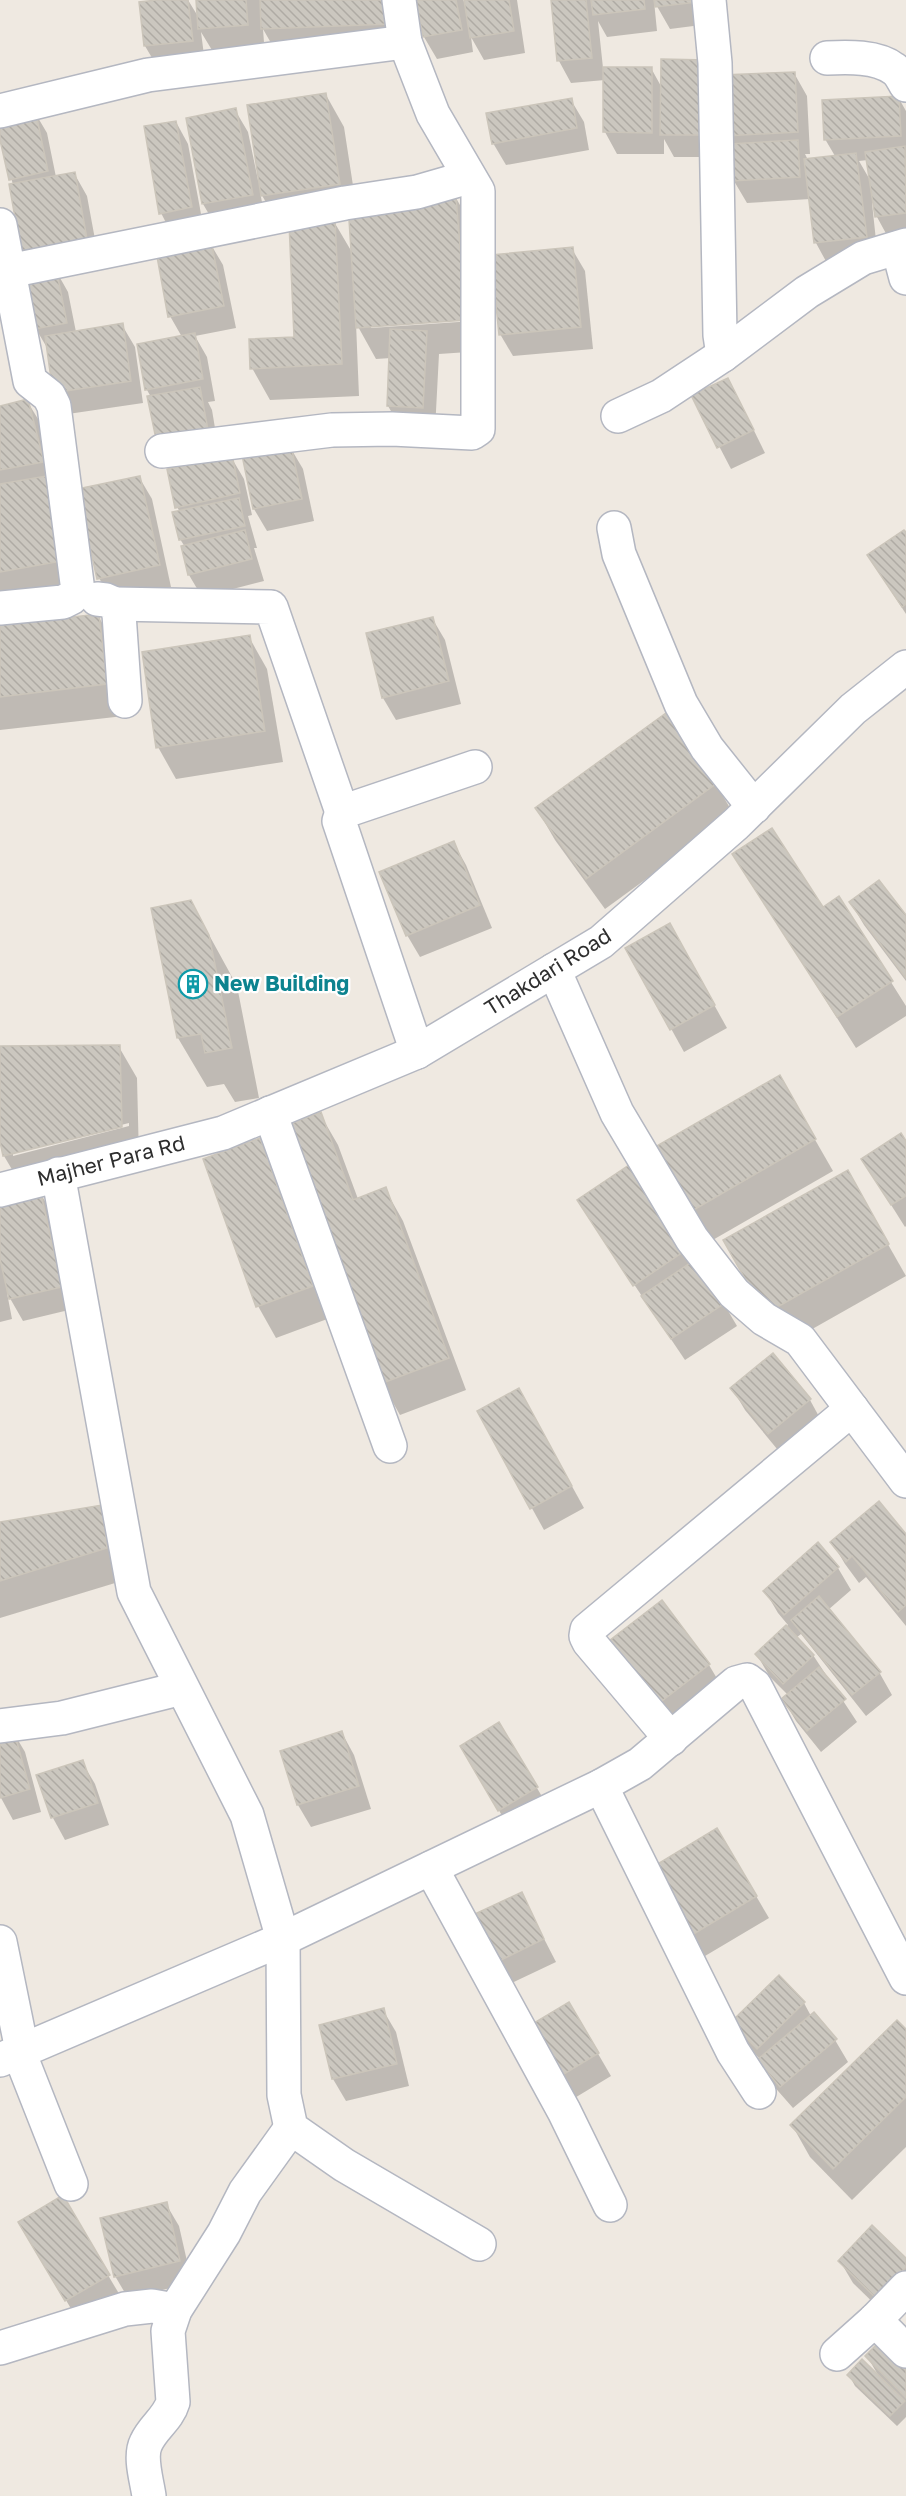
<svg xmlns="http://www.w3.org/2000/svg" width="906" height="2496" viewBox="0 0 906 2496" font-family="'Golos Text',sans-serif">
<defs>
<pattern id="building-back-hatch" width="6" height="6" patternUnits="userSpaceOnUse" patternTransform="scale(1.5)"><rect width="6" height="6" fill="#cbc7bf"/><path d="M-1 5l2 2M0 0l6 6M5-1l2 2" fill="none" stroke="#afaba4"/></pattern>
</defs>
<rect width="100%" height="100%" fill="#efe9e1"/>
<g fill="#0003" fill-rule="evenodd">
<polygon points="170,0 188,0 199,18 197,0 397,0 402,45 275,50 263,29 265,56 218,60 201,32 205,63 158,68 145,46"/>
<polygon points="417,0 463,0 467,7 466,0 517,0 525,53 484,60 471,37 473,52 437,59 424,37"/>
<polygon points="553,0 707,0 709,24 670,29 654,1 657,31 607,37 598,21 603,68 651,68 662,88 718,157 674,157 664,139 664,154 617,154 605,132 605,80 571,83 559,61"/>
<path d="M794 73 807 96 810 154H805L808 160 835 156 825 139 898 97 906 111V237L889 239 877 217 874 203H872L878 259 828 265 816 243 810 199 747 203 734 181 731 144 726 135ZM868 160 870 180 859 161Z"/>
<path d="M326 95 344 127 356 205 456 198 474 230 483 351 439 354 435 430 401 428 388 406 391 358 376 359 356 323 359 396 270 400 252 368 296 338 290 226 281 228 260 192 265 217 216 226 203 204 187 119 235 110 248 132 258 180H260ZM350 217 353 254 333 220ZM473 318V321L371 328V325Z"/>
<polygon points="571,100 584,122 589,150 506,165 493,143"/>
<polygon points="34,111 47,133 56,177 74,173 87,196 99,261 55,269 68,292 76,332 122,325 135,347 143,403 68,414 49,351 36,329 36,273 23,250 13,185 0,133"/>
<polygon points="176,122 188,144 204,230 173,236 161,213"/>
<polygon points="210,243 223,265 236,328 195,336 207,357 215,401 208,402 212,410 219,452 151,397 147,390 138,345 182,337 170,316"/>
<polygon points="572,249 585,271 593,349 513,356 500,334"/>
<polygon points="693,396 740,402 765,453 731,469"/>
<polygon points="27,401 46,432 79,593 0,607 0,407"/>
<polygon points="290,447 303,469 314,521 267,531 254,509 243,456"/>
<polygon points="231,457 244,479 252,515 248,516 257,548 254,548 264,581 202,597 189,575 185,547 180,539 180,512 177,507"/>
<polygon points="139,477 152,499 171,587 112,600 99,578"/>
<polygon points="906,535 906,614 882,577"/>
<polygon points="98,616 117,648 124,716 0,730 0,627"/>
<polygon points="432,618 445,640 461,704 396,720 383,698"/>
<polygon points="249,637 267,669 283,762 176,779 158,747"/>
<polygon points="716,784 734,815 605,909 555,840 537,809"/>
<polygon points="453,842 466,865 492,928 420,957 407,935"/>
<polygon points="734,855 822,909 838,898 906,1006 906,1016 856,1048"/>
<polygon points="191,902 237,986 259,1098 235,1102 224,1084 207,1087 178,1038"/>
<polygon points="851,903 906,918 906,981 864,925"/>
<polygon points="682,947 727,1028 684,1052 627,949"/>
<path d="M119 1047 137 1078 139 1158 23 1188 4 1156 0 1135V1048ZM129 1123V1126L13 1156V1152Z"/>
<polygon points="779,1077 833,1171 711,1241 657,1148"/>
<polygon points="320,1114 338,1145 358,1199 385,1189 403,1221 466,1390 400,1415 382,1383"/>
<polygon points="259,1140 277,1172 330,1318 276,1338 258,1306 205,1160"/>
<polygon points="906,1144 906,1226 905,1227 876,1181"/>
<polygon points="629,1167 724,1304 737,1326 685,1360 592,1222"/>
<polygon points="39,1191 52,1213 73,1309 23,1321 7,1293 12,1319 0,1322 0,1200"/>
<polygon points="865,1204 906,1276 784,1345 725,1241"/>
<polygon points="732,1388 810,1400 822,1422 782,1455 745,1410"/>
<polygon points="479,1412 531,1412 584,1508 544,1530"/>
<polygon points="102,1507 125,1580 0,1618 0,1524"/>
<polygon points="906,1536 906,1626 866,1577 859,1583 845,1564 832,1542"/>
<polygon points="817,1544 838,1568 851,1590 828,1610 879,1672 892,1695 866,1716 801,1634 796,1638 813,1655 857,1722 821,1752 796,1721 783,1699 788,1695 770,1677 757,1655 788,1625 778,1613 765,1591"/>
<polygon points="662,1603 709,1665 722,1687 672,1725 624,1663"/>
<polygon points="499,1724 550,1810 512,1833 462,1746"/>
<polygon points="12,1730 25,1752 41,1812 13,1820 0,1796"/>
<polygon points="342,1733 354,1755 371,1809 311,1827 298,1805 281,1752"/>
<polygon points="82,1762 95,1784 109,1825 65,1840 53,1818 38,1776"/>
<polygon points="717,1830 769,1918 705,1956 666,1890"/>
<polygon points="521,1894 556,1962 503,1987 490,1965"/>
<polygon points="804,2003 811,2016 835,2040 848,2062 793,2108 771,2083 759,2061 760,2059 745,2044 732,2022"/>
<polygon points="569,2004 611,2076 568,2102 526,2030"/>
<polygon points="383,2010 396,2032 409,2086 346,2101 333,2079"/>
<polygon points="906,2031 906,2147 852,2200 810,2157 792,2125"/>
<polygon points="62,2198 121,2297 79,2322 20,2223"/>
<polygon points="166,2204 179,2226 192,2283 128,2298 115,2276"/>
<polygon points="906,2260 906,2302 890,2319 853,2283 840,2261"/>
<polygon points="867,2356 906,2361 906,2417 897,2426 855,2386 849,2375 878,2375"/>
</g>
<g fill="url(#building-back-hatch)" stroke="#cbc5ba" stroke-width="1.5">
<polygon points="157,0 188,0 193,41 144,46 139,2"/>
<polygon points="196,0 246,0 248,25 198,29"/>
<polygon points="260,0 389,0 390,24 261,29"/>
<polygon points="416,0 456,0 462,30 423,37"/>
<polygon points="464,0 509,0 514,31 470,38"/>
<polygon points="551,0 586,0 592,58 557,61"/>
<polygon points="591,0 644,0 645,9 593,15"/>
<polygon points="654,0 697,0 697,2 655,7"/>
<polygon points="661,59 707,60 706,135 660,135"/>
<polygon points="603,67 652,67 652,133 603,132"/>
<polygon points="795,72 798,132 725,136 722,75"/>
<polygon points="326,93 340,184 261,196 247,105"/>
<polygon points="899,96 901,136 824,140 822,100"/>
<polygon points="572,98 577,128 492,144 486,113"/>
<polygon points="236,108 253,195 202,204 186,118"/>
<polygon points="35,109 48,171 9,180 0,140 0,117"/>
<polygon points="176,121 192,207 159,214 144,126"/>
<polygon points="798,140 800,177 732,181 730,144"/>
<polygon points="905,146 906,213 875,217 865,152"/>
<polygon points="856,153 867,237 814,243 804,159"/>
<polygon points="75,172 87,239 21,251 9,184"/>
<polygon points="456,197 466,320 356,328 348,204"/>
<polygon points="335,220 342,364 250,369 249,339 294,337 289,222"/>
<polygon points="211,241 224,306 168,317 156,251"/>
<polygon points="573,247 581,327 499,335 491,255"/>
<polygon points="56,268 67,323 35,329 24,274"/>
<polygon points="123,323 131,381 53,393 45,336"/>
<polygon points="390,329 427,331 423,408 387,406"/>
<polygon points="195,333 203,379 145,390 137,344"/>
<polygon points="728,378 754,430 717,448 691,395"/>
<polygon points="200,387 208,430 156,439 147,396"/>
<polygon points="28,399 44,462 0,470 0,406"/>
<polygon points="291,445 302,499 253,509 242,455"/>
<polygon points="232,455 240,493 175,508 167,469"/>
<polygon points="46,476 62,561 0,572 0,484"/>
<polygon points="140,476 160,565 97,579 77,489"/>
<polygon points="239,498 245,526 179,540 172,512"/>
<polygon points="245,530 252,559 188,575 181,546"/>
<polygon points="904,530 906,532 906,604 902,607 867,555"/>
<polygon points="99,614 107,684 0,697 0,625"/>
<polygon points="433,617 449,681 382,698 366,633"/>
<polygon points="250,635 265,731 156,748 142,652"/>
<polygon points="666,713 717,783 586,879 535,808"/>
<polygon points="772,828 823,907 839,896 893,981 837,1017 732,854"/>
<polygon points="454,841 480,905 406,936 379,872"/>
<polygon points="879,880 906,915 906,978 849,902"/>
<polygon points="191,900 209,935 232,1048 205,1053 201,1034 177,1038 151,908"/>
<polygon points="670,923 715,1005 670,1030 625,948"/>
<polygon points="120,1045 122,1127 3,1156 0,1142 0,1046"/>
<polygon points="780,1075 816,1139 692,1211 655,1147"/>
<polygon points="321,1112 353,1200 386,1187 449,1358 380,1384 284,1126"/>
<polygon points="901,1133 906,1141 906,1196 891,1205 861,1159"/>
<polygon points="260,1138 313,1286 256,1307 203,1159"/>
<polygon points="629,1165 686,1250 633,1286 577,1200"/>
<polygon points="848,1170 889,1244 765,1314 723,1240"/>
<polygon points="40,1190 62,1287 9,1299 0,1259 0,1198"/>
<polygon points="696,1259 725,1303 671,1339 641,1296"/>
<polygon points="773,1353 811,1399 768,1434 730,1388"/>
<polygon points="519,1388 572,1486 530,1509 477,1411"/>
<polygon points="879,1501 906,1534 906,1605 898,1612 852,1556 846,1562 830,1542"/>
<polygon points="102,1505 107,1548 0,1581 0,1522"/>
<polygon points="818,1542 839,1567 784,1615 763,1591"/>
<polygon points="819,1596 881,1672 852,1695 791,1620"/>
<polygon points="662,1600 710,1664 658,1704 609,1641"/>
<polygon points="786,1625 814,1655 783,1684 755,1654"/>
<polygon points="819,1667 846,1699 807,1731 781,1699"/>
<polygon points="499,1722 538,1787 498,1811 460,1746"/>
<polygon points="13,1728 30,1789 0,1798 0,1732"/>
<polygon points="342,1731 359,1786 297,1805 280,1751"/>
<polygon points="83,1760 98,1803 51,1818 36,1775"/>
<polygon points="717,1828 757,1896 692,1935 651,1868"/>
<polygon points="522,1892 544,1939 489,1966 466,1918"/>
<polygon points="779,1975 805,2002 757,2049 731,2022"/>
<polygon points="569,2002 599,2053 554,2080 524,2029"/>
<polygon points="384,2008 397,2064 332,2079 319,2025"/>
<polygon points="814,2012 837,2039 780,2087 757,2060"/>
<polygon points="897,2020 906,2029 906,2097 833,2169 790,2125"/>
<polygon points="63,2195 110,2275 65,2301 18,2222"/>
<polygon points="167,2202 180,2261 114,2277 100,2218"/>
<polygon points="872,2225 906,2258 906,2267 876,2298 838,2261"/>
<polygon points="884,2337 906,2359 906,2398 865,2356"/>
<polygon points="862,2359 905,2401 890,2416 847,2375"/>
</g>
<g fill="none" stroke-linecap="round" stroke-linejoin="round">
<g stroke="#b4b7c1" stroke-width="36">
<g id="minor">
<polyline points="709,0 715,63 720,335 723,355"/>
<path d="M827 58C848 57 877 56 894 69 899 72 903 80 906 85"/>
<polyline points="0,111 148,75 405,42"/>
<polyline points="0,225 30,381 49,396 54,406 78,591 71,598 63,602 0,608"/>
<polyline points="898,248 906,278"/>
<polyline points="9,271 345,203 417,192 469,177"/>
<polyline points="618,416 661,396 723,355 807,292 863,258 906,245"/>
<polyline points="162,451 332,430 392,429 472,433 478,429 478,191 433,114 405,42 399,0"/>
<polyline points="614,528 619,554 681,704 707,748 754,807"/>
<polyline points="97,599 106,600 115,604 119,614 125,701"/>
<polyline points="115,604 271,607 342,812"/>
<polyline points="554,970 617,1113 692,1239 734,1293 764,1319 800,1340 906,1481"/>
<polyline points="417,1052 339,821 342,812 475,767"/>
<polyline points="270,1113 390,1446"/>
<polyline points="58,1174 134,1592 247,1815 283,1939 284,2095 291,2128 344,2165 479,2244"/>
<polyline points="0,1190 223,1133 417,1052 601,942 736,824 853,709 906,667"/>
<polyline points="0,1726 62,1718 182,1688"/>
<polyline points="671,1739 589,1642 586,1636 587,1630 852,1409"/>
<polyline points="601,1786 733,2052 759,2092"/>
<polyline points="431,1868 564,2111 610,2205"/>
<polyline points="0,1942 22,2050"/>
<polyline points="19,2052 71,2184"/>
<polyline points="0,2060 283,1939 601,1786 640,1764 736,1683 747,1680 755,1686 906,1978"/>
<polyline points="875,2320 906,2351"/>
<polyline points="0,2348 125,2309 152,2306 175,2310"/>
<polyline points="837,2354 875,2320 906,2288"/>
<path d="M149 2496C147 2481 139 2457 146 2443 153 2427 168 2419 173 2402L168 2331 175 2310 224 2233 245 2192 291 2128"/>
</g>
</g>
<use href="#minor" stroke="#fff" stroke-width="33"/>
</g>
<defs>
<g id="building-ring" transform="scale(1.5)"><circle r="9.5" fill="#fff" stroke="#0f9aa8" stroke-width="1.5"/><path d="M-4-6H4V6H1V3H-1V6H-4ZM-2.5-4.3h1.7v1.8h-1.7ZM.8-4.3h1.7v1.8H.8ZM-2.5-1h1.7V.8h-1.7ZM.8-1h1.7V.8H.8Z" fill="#0f9aa8"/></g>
</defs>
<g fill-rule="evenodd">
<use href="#building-ring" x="193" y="984"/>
</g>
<g text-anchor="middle" stroke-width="4.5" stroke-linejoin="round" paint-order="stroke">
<g font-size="21" fill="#2e2e2e" stroke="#fff">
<text transform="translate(548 972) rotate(-32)" y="7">Thakdari Road</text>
<text transform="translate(111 1161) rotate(-14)" y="7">Majher Para Rd</text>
</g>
<g font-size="21" font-weight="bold" fill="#0d838f" stroke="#fff" text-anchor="start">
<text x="214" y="991">New Building</text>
</g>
</g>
</svg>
